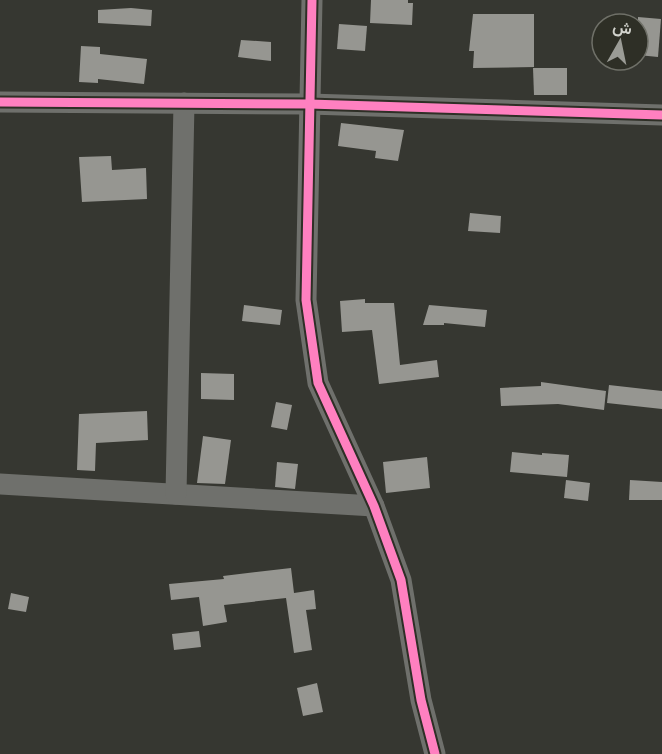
<svg xmlns="http://www.w3.org/2000/svg" width="662" height="754" viewBox="0 0 662 754" font-family="Poppins,Vazirmatn,sans-serif">
<rect width="100%" height="100%" fill="#363731"/>
<g fill="#969691">
<polygon points="371,0 408,0 408,3 413,3 412,25 370,23"/>
<polygon points="131,8 152,10 151,26 98,23 98,10"/>
<polygon points="473,14 534,14 534,67 473,68 474,51 469,51"/>
<polygon points="638,17 661,19 658,57 638,55"/>
<polygon points="339,24 367,26 365,51 337,49"/>
<polygon points="241,40 271,42 271,61 238,57"/>
<polygon points="81,46 100,47 100,54 147,59 144,84 98,79 98,83 79,82"/>
<polygon points="533,68 567,68 567,95 534,95"/>
<polygon points="341,123 404,130 398,161 375,158 376,151 338,146"/>
<polygon points="111,156 112,170 146,168 147,199 82,202 79,157"/>
<polygon points="470,213 501,216 500,233 468,231"/>
<polygon points="365,299 365,303 394,303 400,365 437,360 439,377 379,384 372,330 342,332 340,301"/>
<polygon points="244,305 282,310 280,325 242,321"/>
<polygon points="429,305 487,310 485,327 444,323 444,325 423,325"/>
<polygon points="201,373 234,374 234,400 201,399"/>
<polygon points="541,382 606,391 604,410 558,404 501,406 500,388 541,386"/>
<polygon points="609,385 662,391 662,409 607,403"/>
<polygon points="276,402 292,405 287,430 271,427"/>
<polygon points="147,411 148,440 96,443 95,471 77,470 79,414"/>
<polygon points="203,436 231,440 225,484 197,483"/>
<polygon points="512,452 542,455 542,453 569,455 567,477 510,472"/>
<polygon points="427,457 430,488 386,493 383,462"/>
<polygon points="277,462 298,464 295,489 275,487"/>
<polygon points="566,480 590,483 588,501 564,498"/>
<polygon points="630,480 662,482 662,500 629,500"/>
<polygon points="291,568 294,593 314,590 316,609 306,610 312,650 294,653 286,598 224,605 227,622 203,626 199,597 171,600 169,584 224,579 223,576"/>
<polygon points="11,593 29,597 26,612 8,609"/>
<polygon points="199,631 201,647 174,650 172,634"/>
<polygon points="317,683 323,712 303,716 297,688"/>
</g>
<g fill="none" stroke-linecap="round" stroke-linejoin="round">
<g stroke="#6f706c" stroke-width="21">
<polyline points="312,0 306,300 318,383 374,506 401,580 421,700 435,754"/>
<polyline points="0,102 309,104 662,115"/>
<polyline points="0,484 374,506"/>
<polyline points="176,494 184,103"/>
</g>
<g stroke="#2e2f26" stroke-width="13">
<g id="cycleway">
<polyline points="312,0 306,300 318,383 374,506 401,580 421,700 435,754"/>
<polyline points="0,102 309,104 662,115"/>
</g>
</g>
<use href="#cycleway" stroke="#ff80c0" stroke-width="9"/>
</g>
<g transform="translate(620 42) rotate(9)"><circle r="28" fill="#2e2f26" stroke="#6f7068" stroke-width="1.5"/>
<path d="M0-4.5L10 22L0 15L-10 22Z" fill="#9b9c96"/>
<text y="-9" font-size="16" font-weight="bold" text-anchor="middle" fill="#d1d2cc">ش</text>
</g>
</svg>
